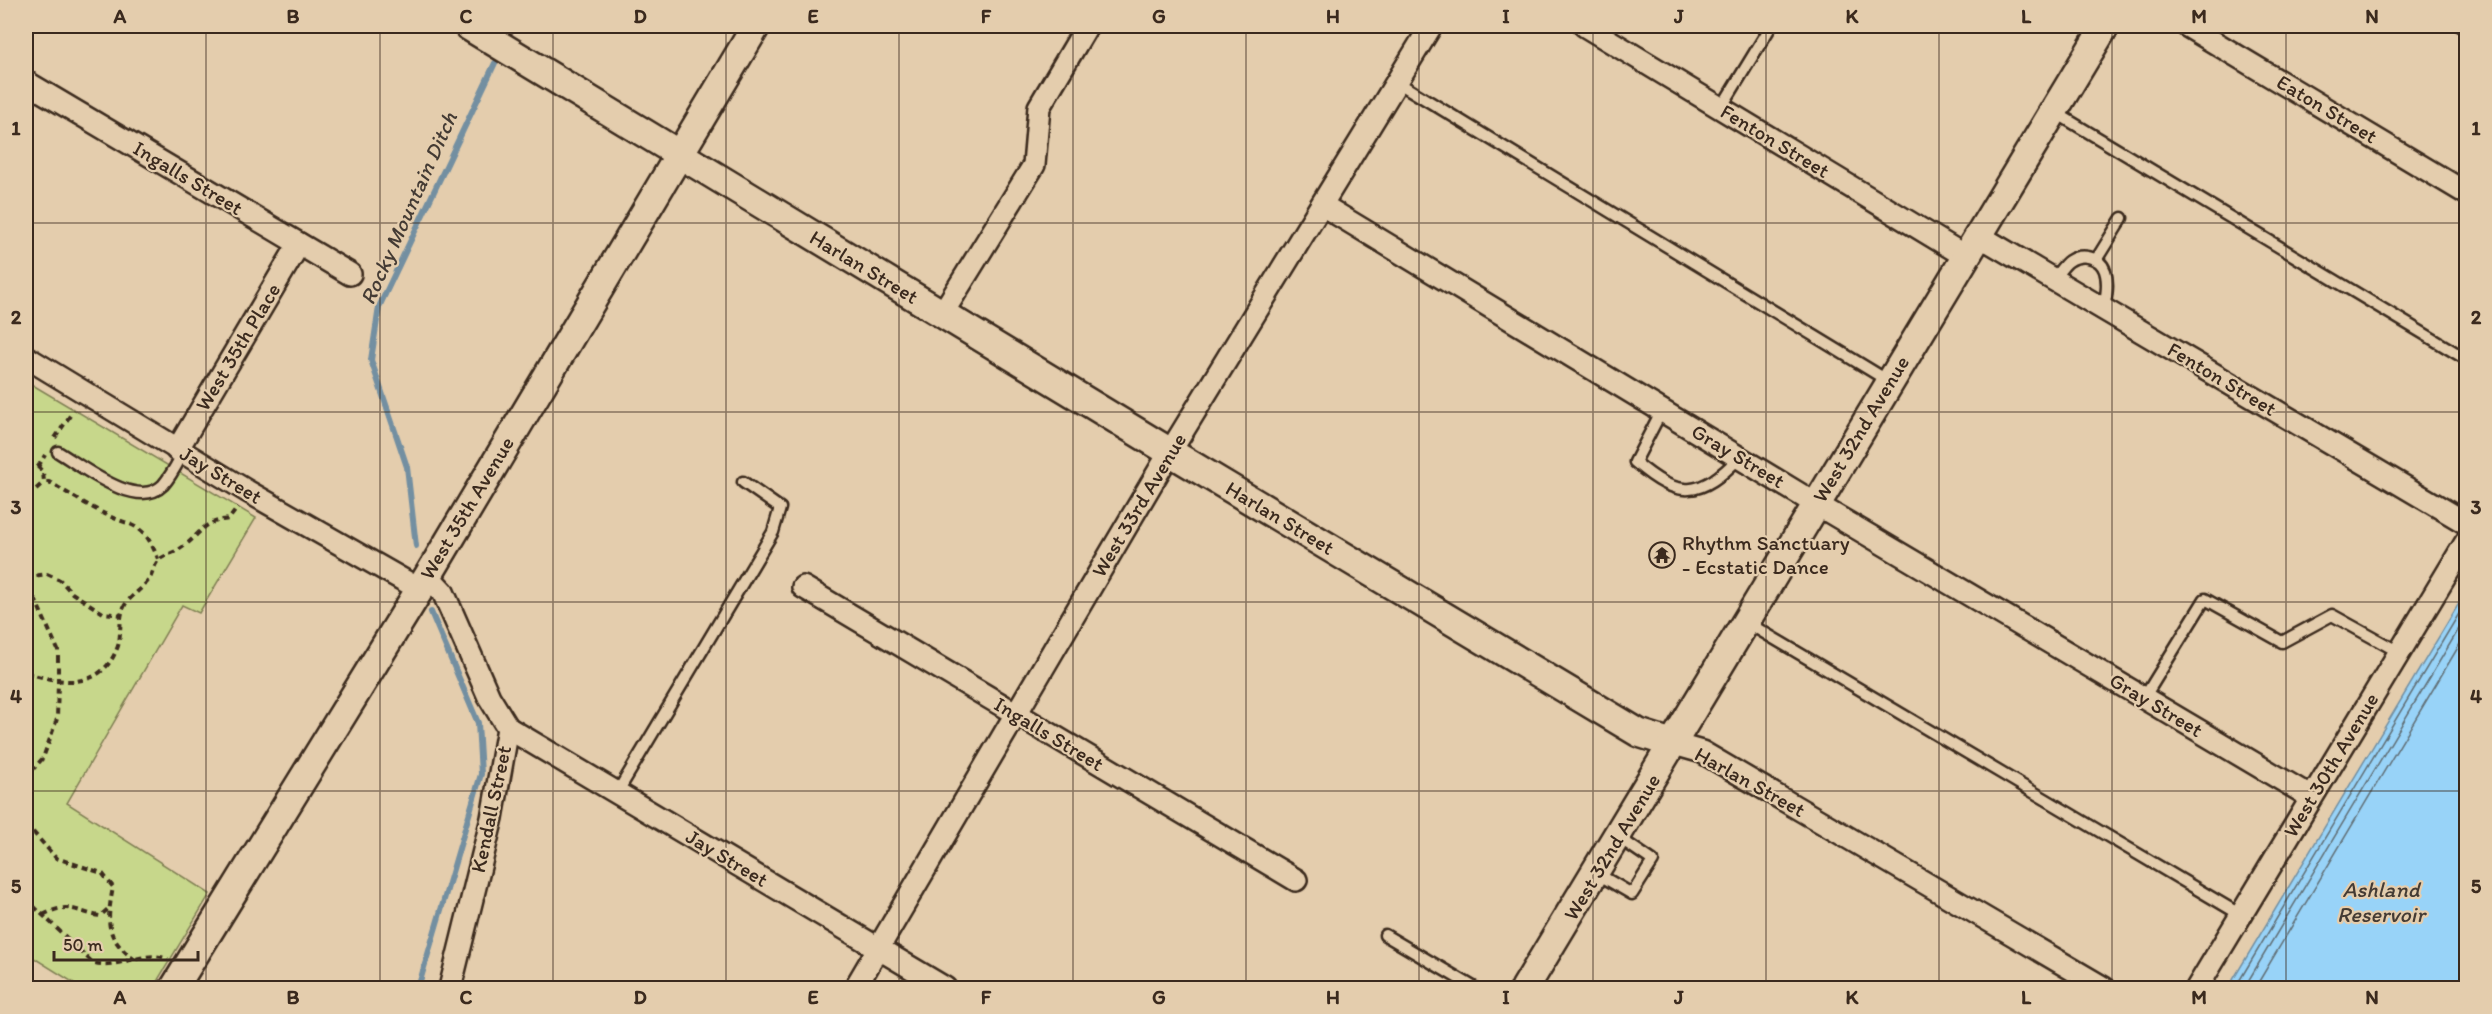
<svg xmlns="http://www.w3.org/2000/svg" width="2492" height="1014" viewBox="0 0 2492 1014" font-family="Itim,sans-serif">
<rect width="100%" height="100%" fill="#e4cdad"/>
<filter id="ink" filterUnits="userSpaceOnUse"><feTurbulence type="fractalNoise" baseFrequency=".0167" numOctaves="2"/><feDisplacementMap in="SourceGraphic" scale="12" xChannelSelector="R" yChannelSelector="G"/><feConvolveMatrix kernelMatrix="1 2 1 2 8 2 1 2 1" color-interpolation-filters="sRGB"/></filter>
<g filter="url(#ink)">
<polygon fill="#c7d78b" stroke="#818054" stroke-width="1.5" points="26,381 256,518 199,613 182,605 67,803 210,894 153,988 82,988 26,953"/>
<polygon fill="#98d3f8" stroke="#738fa1" stroke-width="1.5" points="2464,595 2466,596 2466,988 2228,988"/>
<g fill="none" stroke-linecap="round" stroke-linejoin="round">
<g stroke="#606e75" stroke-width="1.5">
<polyline points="2235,988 2466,602"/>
<polyline points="2244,988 2466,617"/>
<polyline points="2255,988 2466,634"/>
</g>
<g stroke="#738fa1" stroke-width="6">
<polyline points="416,546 407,467 371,360 379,307 495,63"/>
<polyline points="418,988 481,774 478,723 431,612"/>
</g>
<g stroke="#3b2a1e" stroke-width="15">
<g id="service">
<polyline points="2461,26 2466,29"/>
<polyline points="1397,82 1890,382"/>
<polyline points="1721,108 1771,26"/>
<polyline points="2053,111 2466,359"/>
<polyline points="2096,260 2122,218"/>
<path d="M2053 279C2058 274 2063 265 2069 261 2081 253 2100 256 2105 271 2109 283 2106 297 2104 309"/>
<path d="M1662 410 1635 462C1679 500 1700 498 1740 457"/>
<path d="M58 452C82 466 137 511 163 485 171 476 177 464 183 453"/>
<polyline points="1746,622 2241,915"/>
<polyline points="2144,698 2205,599 2282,642 2332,615 2399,652"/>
<polyline points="617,793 773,532 780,508 743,482"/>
<polyline points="1596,873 1632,894 1653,861 1618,837"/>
<polyline points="1385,935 1475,988"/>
</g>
</g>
<g stroke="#3b2a1e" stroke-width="26">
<g id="minor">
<polyline points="1585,26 1965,256"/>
<polyline points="2187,26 2466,193"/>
<polyline points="26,82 350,274"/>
<polyline points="1322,205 1816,504 2311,797"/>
<polyline points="1978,235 2466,523"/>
<polyline points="942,314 1034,165 1039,107 1087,26"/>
<polyline points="26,357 247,491 419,589"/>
<polyline points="177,450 299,244"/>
<polyline points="428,576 443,592 489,697 508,728 492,818 450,988"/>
<polyline points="803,587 1296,880"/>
<polyline points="508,728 945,988"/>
<polyline points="1674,744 1702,752 2104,988"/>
<polyline points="855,988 1170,452 1431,26"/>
<polyline points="2197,988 2466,542"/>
</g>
</g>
<g stroke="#3b2a1e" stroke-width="32">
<g id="tertiary">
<polyline points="468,26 1170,452 1639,733 1674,744"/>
<polyline points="174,988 428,576 756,26"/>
<polyline points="1525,988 2105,26"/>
</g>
</g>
<g stroke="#3b2a1e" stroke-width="4" stroke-dasharray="6 4.5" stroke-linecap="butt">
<polyline points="55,438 71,414"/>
<polyline points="38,467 45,455"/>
<path d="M26 468 38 467 43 472 44 482H49C66 492 82 502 99 511 132 529 142 518 158 559"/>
<polyline points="26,490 35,490 44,482"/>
<polyline points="26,577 47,574 60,580 72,593 103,613 122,615"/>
<polyline points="26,579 58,650 58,682 57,719 43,758 26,777"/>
<path d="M26 673C63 683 101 692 118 646 122 633 118 618 125 605 131 595 143 589 150 578 153 573 155 562 160 559 167 554 177 552 184 546 203 532 201 522 229 519L238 507"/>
<path d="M26 824 56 858 102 873 113 887C107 921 104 937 134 959"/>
<path d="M26 899 92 962C117 971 143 949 168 959"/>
<path d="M43 915C69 901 75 912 100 916L108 909"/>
</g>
<use href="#service" stroke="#e4cdad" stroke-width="10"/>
<use href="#minor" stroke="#e4cdad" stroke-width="21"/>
<use href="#tertiary" stroke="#e4cdad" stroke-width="27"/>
</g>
</g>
<path fill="none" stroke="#3b2a1e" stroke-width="1.5" stroke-opacity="0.55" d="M206 26V988M380 26V988M553 26V988M726 26V988M899 26V988M1073 26V988M1246 26V988M1419 26V988M1593 26V988M1766 26V988M1939 26V988M2112 26V988M2286 26V988M26 223H2466M26 412H2466M26 602H2466M26 791H2466"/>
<defs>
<g id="temple-ring" transform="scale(1.35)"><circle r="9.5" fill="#e4cdad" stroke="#3b2a1e" stroke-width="1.5"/><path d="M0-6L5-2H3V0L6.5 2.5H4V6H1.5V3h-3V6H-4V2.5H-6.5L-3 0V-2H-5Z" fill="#3b2a1e"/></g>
</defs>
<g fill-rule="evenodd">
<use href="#temple-ring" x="1662" y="555"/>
</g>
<g text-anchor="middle" stroke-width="4.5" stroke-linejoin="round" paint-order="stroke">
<g font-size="21" fill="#3b2a1e" stroke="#e4cdad">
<text transform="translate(2327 109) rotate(31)" y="7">Eaton Street</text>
<text transform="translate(1775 141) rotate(31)" y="7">Fenton Street</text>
<text transform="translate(188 178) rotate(31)" y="7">Ingalls Street</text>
<text transform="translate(864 267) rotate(31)" y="7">Harlan Street</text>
<text transform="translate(238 347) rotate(-59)" y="7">West 35th Place</text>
<text transform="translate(2222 379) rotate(31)" y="7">Fenton Street</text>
<text transform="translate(1861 429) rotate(-59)" y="7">West 32nd Avenue</text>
<text transform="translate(1738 456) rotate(31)" y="7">Gray Street</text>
<text transform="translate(221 475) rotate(31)" y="7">Jay Street</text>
<text transform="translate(1139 505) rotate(-59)" y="7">West 33rd Avenue</text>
<text transform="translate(467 508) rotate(-59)" y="7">West 35th Avenue</text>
<text transform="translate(1280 518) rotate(31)" y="7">Harlan Street</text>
<text transform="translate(2156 705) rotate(31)" y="7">Gray Street</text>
<text transform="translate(1049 734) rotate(31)" y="7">Ingalls Street</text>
<text transform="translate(2331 765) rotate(-59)" y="7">West 30th Avenue</text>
<text transform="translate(1750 782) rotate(29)" y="7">Harlan Street</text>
<text transform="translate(491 809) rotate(-78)" y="7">Kendall Street</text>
<text transform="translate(1612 847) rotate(-59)" y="7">West 32nd Avenue</text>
<text transform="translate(727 858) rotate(31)" y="7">Jay Street</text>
</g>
<g font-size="21" fill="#3b2a1e" stroke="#e4cdad" text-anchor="start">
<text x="1682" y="550">Rhythm Sanctuary<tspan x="1682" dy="24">- Ecstatic Dance</tspan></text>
</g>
<g font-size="22" font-style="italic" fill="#443b34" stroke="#e4cdad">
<text transform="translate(408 208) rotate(-66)" y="8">Rocky Mountain Ditch</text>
<text x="2381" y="897">Ashland<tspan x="2381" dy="25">Reservoir</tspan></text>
</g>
</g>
<rect width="2492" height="1014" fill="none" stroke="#e4cdad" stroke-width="66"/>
<path d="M54 951v9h144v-9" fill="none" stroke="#3b2a1e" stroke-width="3"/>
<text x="63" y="951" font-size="18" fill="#3b2a1e" stroke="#e4cdad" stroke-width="4.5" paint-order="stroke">50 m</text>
<rect x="33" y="33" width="2426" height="948" fill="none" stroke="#3b2a1e" stroke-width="2"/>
<g font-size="20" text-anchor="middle" font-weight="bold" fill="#3b2a1e">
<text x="120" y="23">A</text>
<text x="293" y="23">B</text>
<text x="466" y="23">C</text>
<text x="640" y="23">D</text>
<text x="813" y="23">E</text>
<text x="986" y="23">F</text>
<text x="1159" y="23">G</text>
<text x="1333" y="23">H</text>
<text x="1506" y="23">I</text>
<text x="1679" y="23">J</text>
<text x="1852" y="23">K</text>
<text x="2026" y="23">L</text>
<text x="2199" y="23">M</text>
<text x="2372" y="23">N</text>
<text x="16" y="135">1</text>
<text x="2476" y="135">1</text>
<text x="16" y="324">2</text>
<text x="2476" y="324">2</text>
<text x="16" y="514">3</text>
<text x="2476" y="514">3</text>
<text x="16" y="703">4</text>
<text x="2476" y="703">4</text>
<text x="16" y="893">5</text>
<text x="2476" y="893">5</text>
<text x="120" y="1004">A</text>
<text x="293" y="1004">B</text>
<text x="466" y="1004">C</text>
<text x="640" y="1004">D</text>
<text x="813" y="1004">E</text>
<text x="986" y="1004">F</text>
<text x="1159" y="1004">G</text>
<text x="1333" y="1004">H</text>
<text x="1506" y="1004">I</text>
<text x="1679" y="1004">J</text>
<text x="1852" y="1004">K</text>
<text x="2026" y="1004">L</text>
<text x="2199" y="1004">M</text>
<text x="2372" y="1004">N</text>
</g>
</svg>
